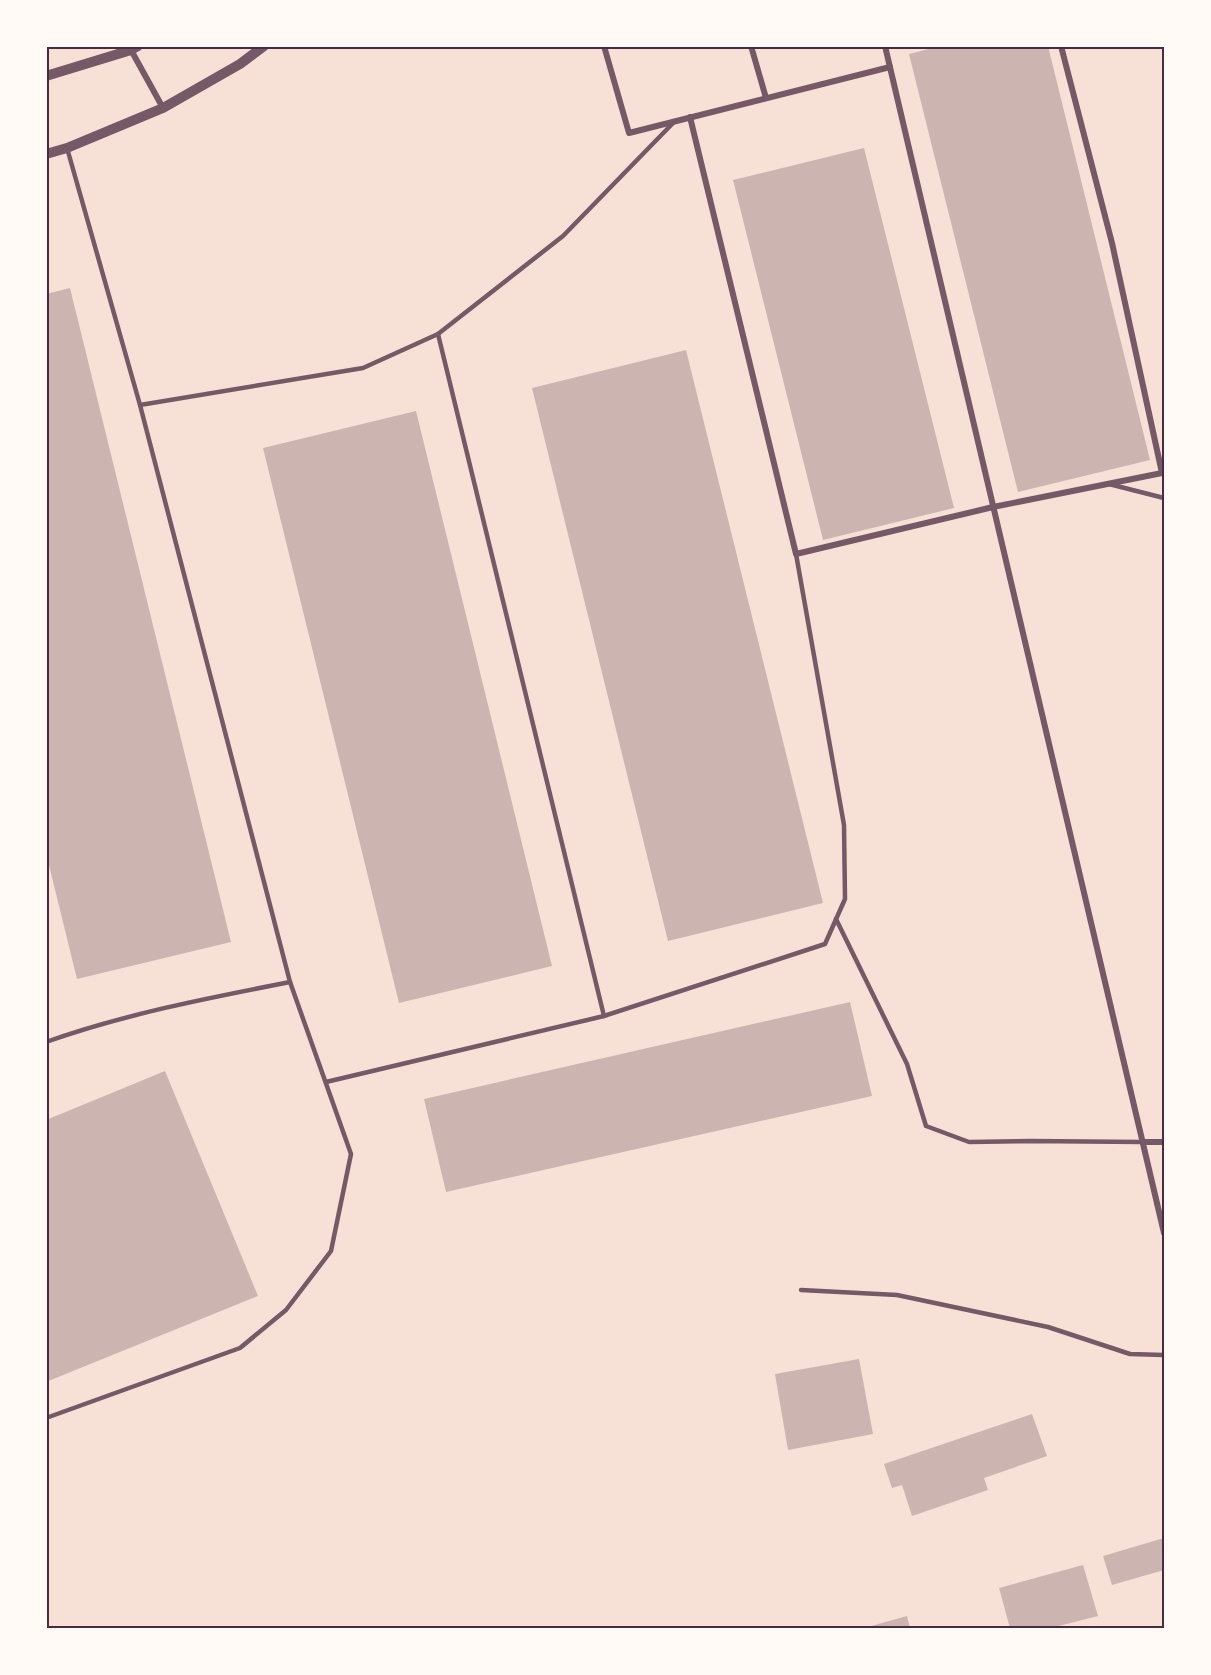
<svg xmlns="http://www.w3.org/2000/svg" width="1211" height="1675" viewBox="0 0 1211 1675" font-family="'Times New Roman',serif">
<rect width="100%" height="100%" fill="#f7e1d7"/>
<g fill="#ccb4b1">
<polygon points="940,46 1048,46 1150,460 1018,492 909,54"/>
<polygon points="864,148 954,508 823,540 733,180"/>
<polygon points="70,288 231,942 77,979 46,853 46,294"/>
<polygon points="686,350 823,903 668,941 532,388"/>
<polygon points="416,411 552,966 399,1003 263,448"/>
<polygon points="850,1002 872,1096 446,1192 424,1099"/>
<polygon points="165,1071 258,1296 46,1382 46,1120"/>
<polygon points="859,1359 873,1434 788,1450 775,1374"/>
<polygon points="1032,1414 1047,1456 984,1478 988,1490 912,1516 902,1485 892,1488 884,1464"/>
<polygon points="1164,1538 1164,1570 1112,1585 1103,1556"/>
<polygon points="1083,1565 1098,1616 1051,1628 1010,1628 999,1588"/>
<polygon points="907,1616 910,1628 864,1628"/>
</g>
<g fill="none" stroke-linecap="round" stroke-linejoin="round">
<g stroke="#755966" stroke-width="4.5">
<polyline points="438,334 604,1016"/>
<polyline points="140,405 363,368 438,334 563,236 675,121"/>
<polyline points="1109,484 1164,498"/>
<polyline points="836,919 907,1064 926,1126 969,1142 1029,1141 1143,1142"/>
<path d="M46 1042C125 1014 208 998 290 982"/>
<polyline points="326,1082 604,1016 825,944 845,899 844,825 796,554"/>
<polyline points="801,1290 897,1295 1048,1327 1130,1354 1164,1355"/>
<polyline points="46,1418 240,1348 286,1310 331,1251 351,1154 290,982 140,405 67,148"/>
</g>
<g stroke="#755966" stroke-width="6">
<polyline points="604,46 629,133 890,67"/>
<polyline points="751,46 766,98"/>
<polyline points="885,46 1164,1233"/>
<polyline points="131,50 163,108"/>
<polyline points="690,117 796,554 993,507 1162,473 1112,243 1061,46"/>
<polyline points="1143,1142 1164,1142"/>
</g>
<g stroke="#755966" stroke-width="10">
<polyline points="46,76 131,50 138,46"/>
<polyline points="46,154 67,148 163,108 240,64 264,46"/>
</g>
</g>
<rect width="1211" height="1675" fill="none" stroke="#fffaf5" stroke-width="96"/>
<rect x="48" y="48" width="1115" height="1579" fill="none" stroke="#4a2c40" stroke-width="2"/>
</svg>
